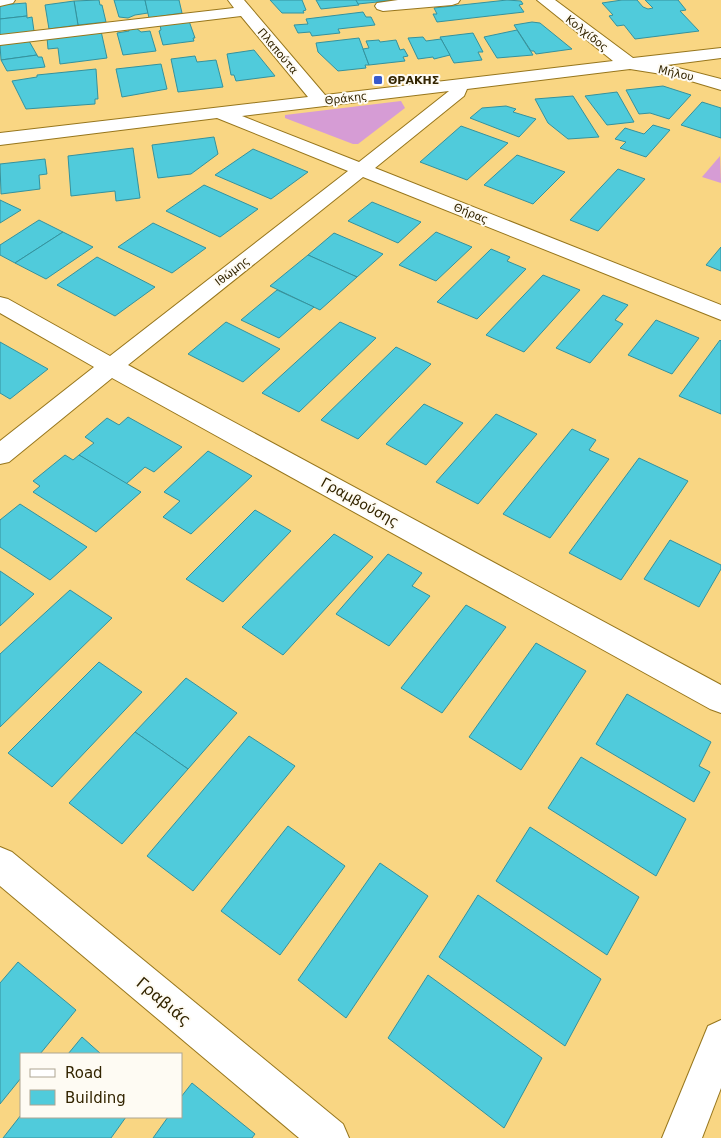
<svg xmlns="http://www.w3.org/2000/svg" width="721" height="1138" viewBox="0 0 721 1138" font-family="'DejaVu Sans',sans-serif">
<rect width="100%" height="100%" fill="#f9d683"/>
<g fill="#d69cd5">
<polygon points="401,101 405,108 358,144 353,144 285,118 285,115"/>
<polygon points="720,156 721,183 702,177"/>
</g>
<g fill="#50cbdb" stroke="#34929e">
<polygon points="99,0 100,5 102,5 106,22 78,25 74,1"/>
<polygon points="114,0 145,0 148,13 135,15 128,18 119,17"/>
<polygon points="145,0 179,0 182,13 149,18"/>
<polygon points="270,0 302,0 306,10 303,11 304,13 282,13"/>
<polygon points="316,0 356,0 359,5 321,9"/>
<polygon points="356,0 396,0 358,4"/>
<polygon points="507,0 521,1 523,4 519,5 524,12 437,22 433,14 437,14 434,8"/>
<polygon points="622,0 637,0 643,7 648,9 653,8 645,0 678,0 686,10 680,11 699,31 635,39 624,25 617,26 609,16 613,15 602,3"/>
<polygon points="74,1 78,25 49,29 45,5"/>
<polygon points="26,3 27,16 0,19 0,5"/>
<polygon points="363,12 366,17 371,17 375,25 338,29 340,33 312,36 310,32 298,33 294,25 308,24 306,19"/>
<polygon points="27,16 27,18 32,17 34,31 0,36 0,19"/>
<polygon points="189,21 195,38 193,38 194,41 163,45 159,31 161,30 160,25"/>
<polygon points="532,22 540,23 572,49 536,54 534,51 531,51 514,25"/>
<polygon points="136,28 141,32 150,31 156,51 123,55 117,33 129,31 129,29"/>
<polygon points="517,30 533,55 497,58 484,37"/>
<polygon points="101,31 107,58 60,64 58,48 48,49 47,37"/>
<polygon points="473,33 483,52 478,52 482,60 454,63 440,37"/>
<polygon points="423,37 426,41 441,39 450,55 434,59 433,57 418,59 408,38"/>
<polygon points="359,38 369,65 365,65 366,68 338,71 318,52 316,43"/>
<polygon points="379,40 380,42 396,40 400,50 404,49 408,56 403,57 405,61 369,65 363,49 369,48 366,41"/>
<polygon points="29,41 37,55 1,60 0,45"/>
<polygon points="254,50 275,76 236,81 234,75 231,75 227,54"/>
<polygon points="37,55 38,57 42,57 45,67 7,71 1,60"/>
<polygon points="195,56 197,62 216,60 223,87 178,92 171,59"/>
<polygon points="161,64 167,89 122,97 116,69"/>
<polygon points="96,69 98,99 95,99 95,104 26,109 12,81 37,77 37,75"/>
<polygon points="663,86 691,95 669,119 650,113 639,114 626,90"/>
<polygon points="617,92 634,122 607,125 585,96"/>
<polygon points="573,96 599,137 568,139 548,123 535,99"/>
<polygon points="702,102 721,108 721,138 681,125"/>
<polygon points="506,106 516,109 513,112 536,119 519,137 470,118 482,108"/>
<polygon points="653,125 670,130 646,157 620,148 626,142 615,139 625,128 644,134"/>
<polygon points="461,126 508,143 467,180 420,162"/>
<polygon points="214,137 218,154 191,174 158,178 152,145"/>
<polygon points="133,148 140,198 116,201 115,191 71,196 68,156"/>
<polygon points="253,149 308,172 271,199 215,175"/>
<polygon points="517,155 565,172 533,204 484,185"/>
<polygon points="45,159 47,174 39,175 40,189 1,194 0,164"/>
<polygon points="618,169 645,179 598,231 570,220"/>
<polygon points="204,185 258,209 220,237 166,211"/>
<polygon points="0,200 21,210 0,223"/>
<polygon points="372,202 421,222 398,243 348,221"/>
<polygon points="39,220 63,232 15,263 0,255 0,245"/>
<polygon points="153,223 206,248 172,273 118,247"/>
<polygon points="63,232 93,247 46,279 15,263"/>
<polygon points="436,232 472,247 436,281 399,265"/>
<polygon points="334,233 383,254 357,277 308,255"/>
<polygon points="721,247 721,271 706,265"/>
<polygon points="491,249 510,257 507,261 526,269 477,319 437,302"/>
<polygon points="308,255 357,277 320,310 270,286"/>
<polygon points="97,257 155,287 115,316 57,285"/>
<polygon points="543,275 580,290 524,352 486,335"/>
<polygon points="277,290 314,307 279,338 241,320"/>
<polygon points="603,295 628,305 615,320 623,324 590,363 556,348"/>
<polygon points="656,320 699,338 672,374 628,355"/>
<polygon points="226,322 280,349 243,382 188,354"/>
<polygon points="340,322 376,338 299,412 262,393"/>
<polygon points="720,340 721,341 721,414 679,396"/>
<polygon points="0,342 48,369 10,399 0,393"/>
<polygon points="396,347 431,364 358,439 321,420"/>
<polygon points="424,404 463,423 426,465 386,444"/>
<polygon points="496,414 537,434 478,504 436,482"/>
<polygon points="128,417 182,447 154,472 145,467 126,484 79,455 94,443 85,437 107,418 119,425"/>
<polygon points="572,429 596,440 589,450 609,459 550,538 503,514"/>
<polygon points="208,451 252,476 191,534 163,517 180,501 164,492"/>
<polygon points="65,455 73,460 79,455 141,492 96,532 33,492 40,486 33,481"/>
<polygon points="639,458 688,481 621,580 569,553"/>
<polygon points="20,504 87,547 50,580 0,547 0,520"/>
<polygon points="255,510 291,531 223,602 186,579"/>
<polygon points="334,534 373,557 283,655 242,627"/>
<polygon points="670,540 721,565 721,569 699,607 644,579"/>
<polygon points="388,554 422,573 412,586 430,596 389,646 336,614"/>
<polygon points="0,571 34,594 0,626"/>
<polygon points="70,590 112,618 0,727 0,654"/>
<polygon points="466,605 506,627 442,713 401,688"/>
<polygon points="536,643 586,671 521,770 469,737"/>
<polygon points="99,662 142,692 52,787 8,753"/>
<polygon points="186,678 237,713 188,769 135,732"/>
<polygon points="627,694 711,742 699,766 710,772 694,802 596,744"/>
<polygon points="135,732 188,769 122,844 69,803"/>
<polygon points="249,736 295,766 193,891 147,856"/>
<polygon points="581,757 686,819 656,876 548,808"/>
<polygon points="288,826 345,866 280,955 221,911"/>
<polygon points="530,827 639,897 607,955 496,881"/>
<polygon points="380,863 428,896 346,1018 298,980"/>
<polygon points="478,895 601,979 565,1046 439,957"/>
<polygon points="18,962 76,1010 40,1054 21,1054 21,1078 0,1104 0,983"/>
<polygon points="428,975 542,1058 504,1128 388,1038"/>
<polygon points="82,1037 101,1054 68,1054"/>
<polygon points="192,1083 255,1134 252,1138 153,1138 168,1117 181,1117 181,1097"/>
<polygon points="21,1115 21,1117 126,1117 111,1138 3,1138"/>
</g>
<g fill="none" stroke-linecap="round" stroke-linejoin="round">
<g stroke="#97761c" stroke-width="2">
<g id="minor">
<polygon points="0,0 15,0 13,3 0,6"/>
<path d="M228 0H244L325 95 613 61 537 0H555L633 58 721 48V58L667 65 721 79V90L674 76 630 69 467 89 464 96 375 168 721 305V320L363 177 128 365 721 685V713L710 709 112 378 9 462 0 464V441L94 367 0 313V297L8 299 110 356 348 171 217 118 0 145V133L308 97 241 16 0 45V35L234 8ZM449 91 359 162 242 116Z"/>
<polygon points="398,0 460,0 458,3 452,5 383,11 377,9 375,6 377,3"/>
<polygon points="0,847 12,852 343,1124 349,1138 299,1138 0,886"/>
<polygon points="721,1020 721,1088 702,1138 662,1138 708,1026"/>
</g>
</g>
<use href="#minor" fill="#fff" fill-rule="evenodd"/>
</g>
<rect fill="#385acb" stroke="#fefbf3" stroke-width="2" x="373" y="75" width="10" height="10" rx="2.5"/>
<g text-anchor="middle" stroke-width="4" stroke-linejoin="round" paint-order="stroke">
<g font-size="11" fill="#332501" stroke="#fefbf3">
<text transform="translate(587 33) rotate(38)" y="4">Κολχίδος</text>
<text transform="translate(278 51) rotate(50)" y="4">Πλαπούτα</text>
<text transform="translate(676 73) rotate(13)" y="4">Μήλου</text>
<text transform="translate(346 98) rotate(-7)" y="4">Θράκης</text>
<text transform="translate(471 213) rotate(22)" y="4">Θήρας</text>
<text transform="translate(232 271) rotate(-38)" y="4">Ιθώμης</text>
</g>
<g font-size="11" font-weight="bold" fill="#332501" stroke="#fefbf3" text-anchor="start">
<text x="388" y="84">ΘΡΑΚΗΣ</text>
</g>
<g font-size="14" fill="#332501" stroke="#fefbf3">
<text transform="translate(360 502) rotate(29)" y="5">Γραμβούσης</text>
</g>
<g font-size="16" fill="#332501" stroke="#fefbf3">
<text transform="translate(164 1001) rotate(40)" y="6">Γραβιάς</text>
</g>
</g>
<rect x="20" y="1053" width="162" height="65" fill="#fefbf3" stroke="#ada592"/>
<rect x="30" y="1069" width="25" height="8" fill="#ffffff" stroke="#ada592"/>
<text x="65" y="1078" font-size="15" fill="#332501">Road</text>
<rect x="30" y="1090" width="25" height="15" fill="#50cbdb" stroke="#ada592"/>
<text x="65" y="1103" font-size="15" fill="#332501">Building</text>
</svg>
